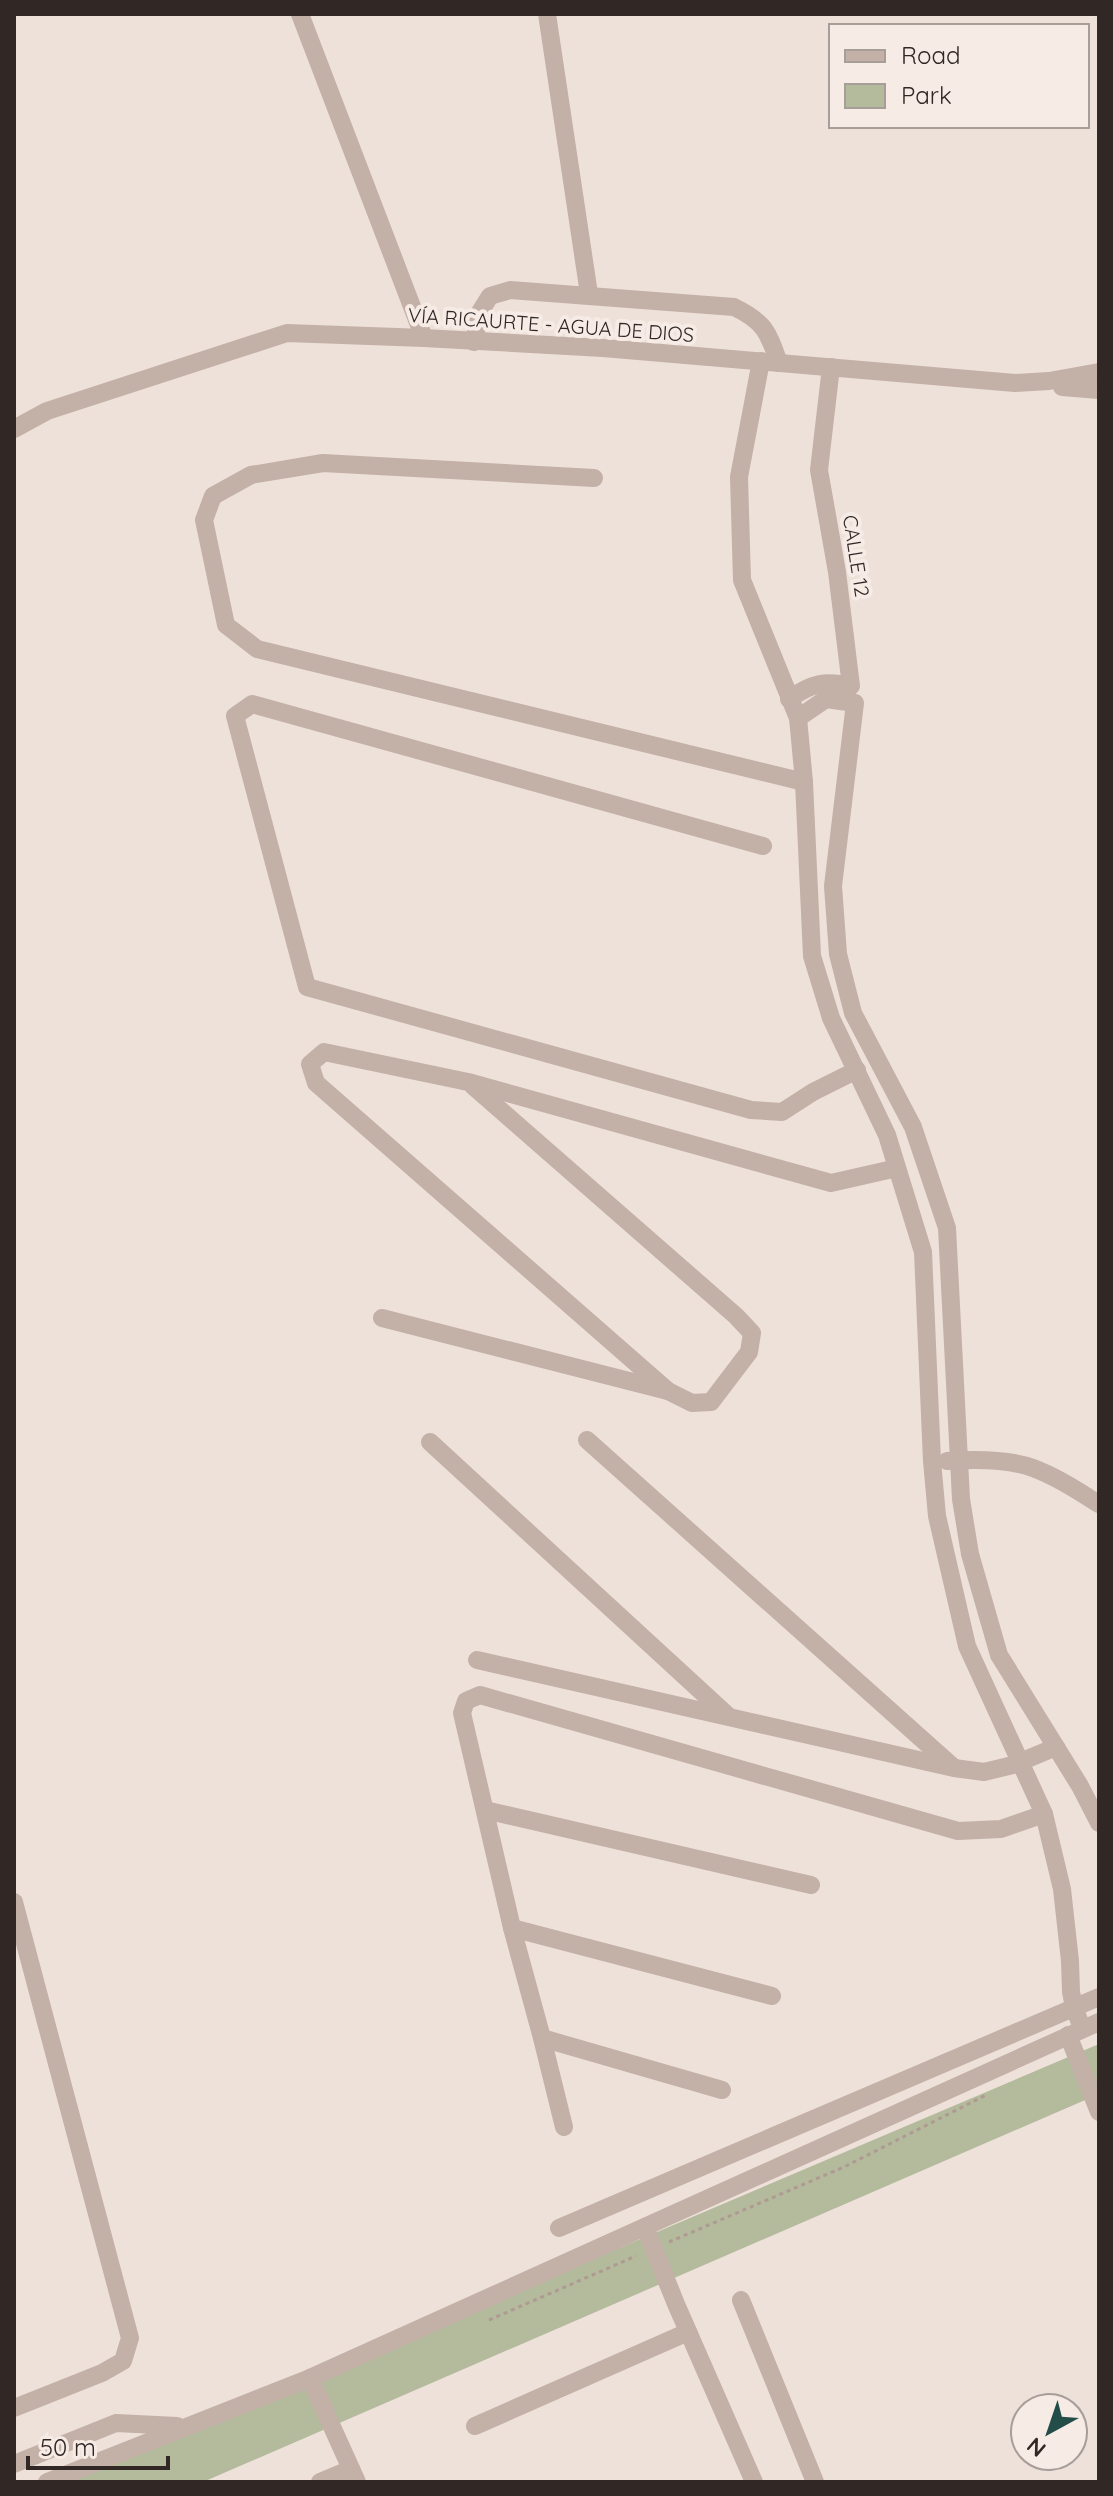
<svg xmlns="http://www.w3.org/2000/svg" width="1113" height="2496" viewBox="0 0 1113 2496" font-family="Quicksand,sans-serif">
<rect width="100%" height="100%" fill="#ede1d9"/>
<polygon fill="#b4ba9c" points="1099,2044 1099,2094 203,2482 69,2482"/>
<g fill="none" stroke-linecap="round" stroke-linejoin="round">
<g stroke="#af9a92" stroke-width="3" stroke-dasharray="4 4" stroke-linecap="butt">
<polyline points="669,2242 844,2167 988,2094"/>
<polyline points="489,2320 636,2256"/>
</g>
<g stroke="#c3b0a7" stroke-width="18">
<polyline points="300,14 424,338"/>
<polyline points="547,14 589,294"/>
<path d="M474 342 480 312 490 296 510 290 734 307C765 322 768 332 779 363"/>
<polyline points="761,361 739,477 742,580 798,718 804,782 812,956 831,1018 887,1135 923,1252 932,1461 937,1516 967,1646 1044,1814 1062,1889 1070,1961 1071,1992 1074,2007 1082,2028"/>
<polyline points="1062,387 1099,390"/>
<polyline points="14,429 47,411 287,333 424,338 603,348 1015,383 1049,381 1099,372"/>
<polyline points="594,478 323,463 251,475 213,496 204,520 226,625 257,649 804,782"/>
<path d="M789 699C812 683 825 680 851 686L837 572 819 470 831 367"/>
<polyline points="798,718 826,699 855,703 833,886 838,954 853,1013 913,1127 947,1228 961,1499 970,1554 999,1655 1080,1786 1099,1823"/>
<polyline points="763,846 252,704 235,716 307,987 751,1110 782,1112 813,1092 857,1070"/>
<polyline points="382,1318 668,1391 692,1403 711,1402 749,1352 752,1333 736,1316 473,1086"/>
<polyline points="668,1391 316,1083 310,1064 324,1052 468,1082 831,1183 897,1168"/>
<polyline points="587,1440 952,1766"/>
<polyline points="430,1442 727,1715"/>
<path d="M947 1461C974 1459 1008 1459 1033 1468 1057 1477 1078 1491 1099 1504"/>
<polyline points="477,1660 954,1768 984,1772 1013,1765 1056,1747"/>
<polyline points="485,1810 811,1885"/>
<polyline points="14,1902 130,2338 123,2361 102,2373 14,2408"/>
<polyline points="512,1928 772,1996"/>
<polyline points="1068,2035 1099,2112"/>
<polyline points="542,2038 564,2127"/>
<polyline points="722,2090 542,2038 512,1928 462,1713 466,1701 480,1695 958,1831 1001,1829 1044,1814"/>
<polyline points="645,2227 676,2304 754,2482"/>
<polyline points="559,2228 1099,1997"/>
<polyline points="741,2300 815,2482"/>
<polyline points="310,2378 357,2482"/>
<polyline points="475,2426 688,2332"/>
<polyline points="14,2464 116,2423 177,2426"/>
<polyline points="47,2482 310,2378 1099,2022"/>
<polyline points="320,2482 351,2469"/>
</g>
</g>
<g text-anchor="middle" stroke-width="8" stroke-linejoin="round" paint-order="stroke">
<g font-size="20" fill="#312826" stroke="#f6ebe5">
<text transform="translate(551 325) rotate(4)" y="7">VÍA RICAURTE - AGUA DE DIOS</text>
<text transform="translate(856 556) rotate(81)" y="7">CALLE 12</text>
</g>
</g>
<rect width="1113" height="2496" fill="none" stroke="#312826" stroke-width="32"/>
<rect x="829" y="24" width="260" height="104" fill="#f6ebe5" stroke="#a79d99" stroke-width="2"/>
<rect x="845" y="50" width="40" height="12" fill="#c3b0a7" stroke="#a79d99" stroke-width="2"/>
<text x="901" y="64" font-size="24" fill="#312826">Road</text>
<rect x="845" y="84" width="40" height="24" fill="#b4ba9c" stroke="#a79d99" stroke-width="2"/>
<text x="901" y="104" font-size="24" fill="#312826">Park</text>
<g transform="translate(1049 2432) rotate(220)"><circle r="38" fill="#f6ebe5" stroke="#a79d99" stroke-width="2"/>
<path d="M0-6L14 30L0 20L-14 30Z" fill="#224d49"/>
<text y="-12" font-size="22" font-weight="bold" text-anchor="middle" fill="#312826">N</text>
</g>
<path d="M28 2456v12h140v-12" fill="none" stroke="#312826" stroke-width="4"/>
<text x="40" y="2456" font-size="24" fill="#312826" stroke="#f6ebe5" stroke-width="6" paint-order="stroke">50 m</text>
</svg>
